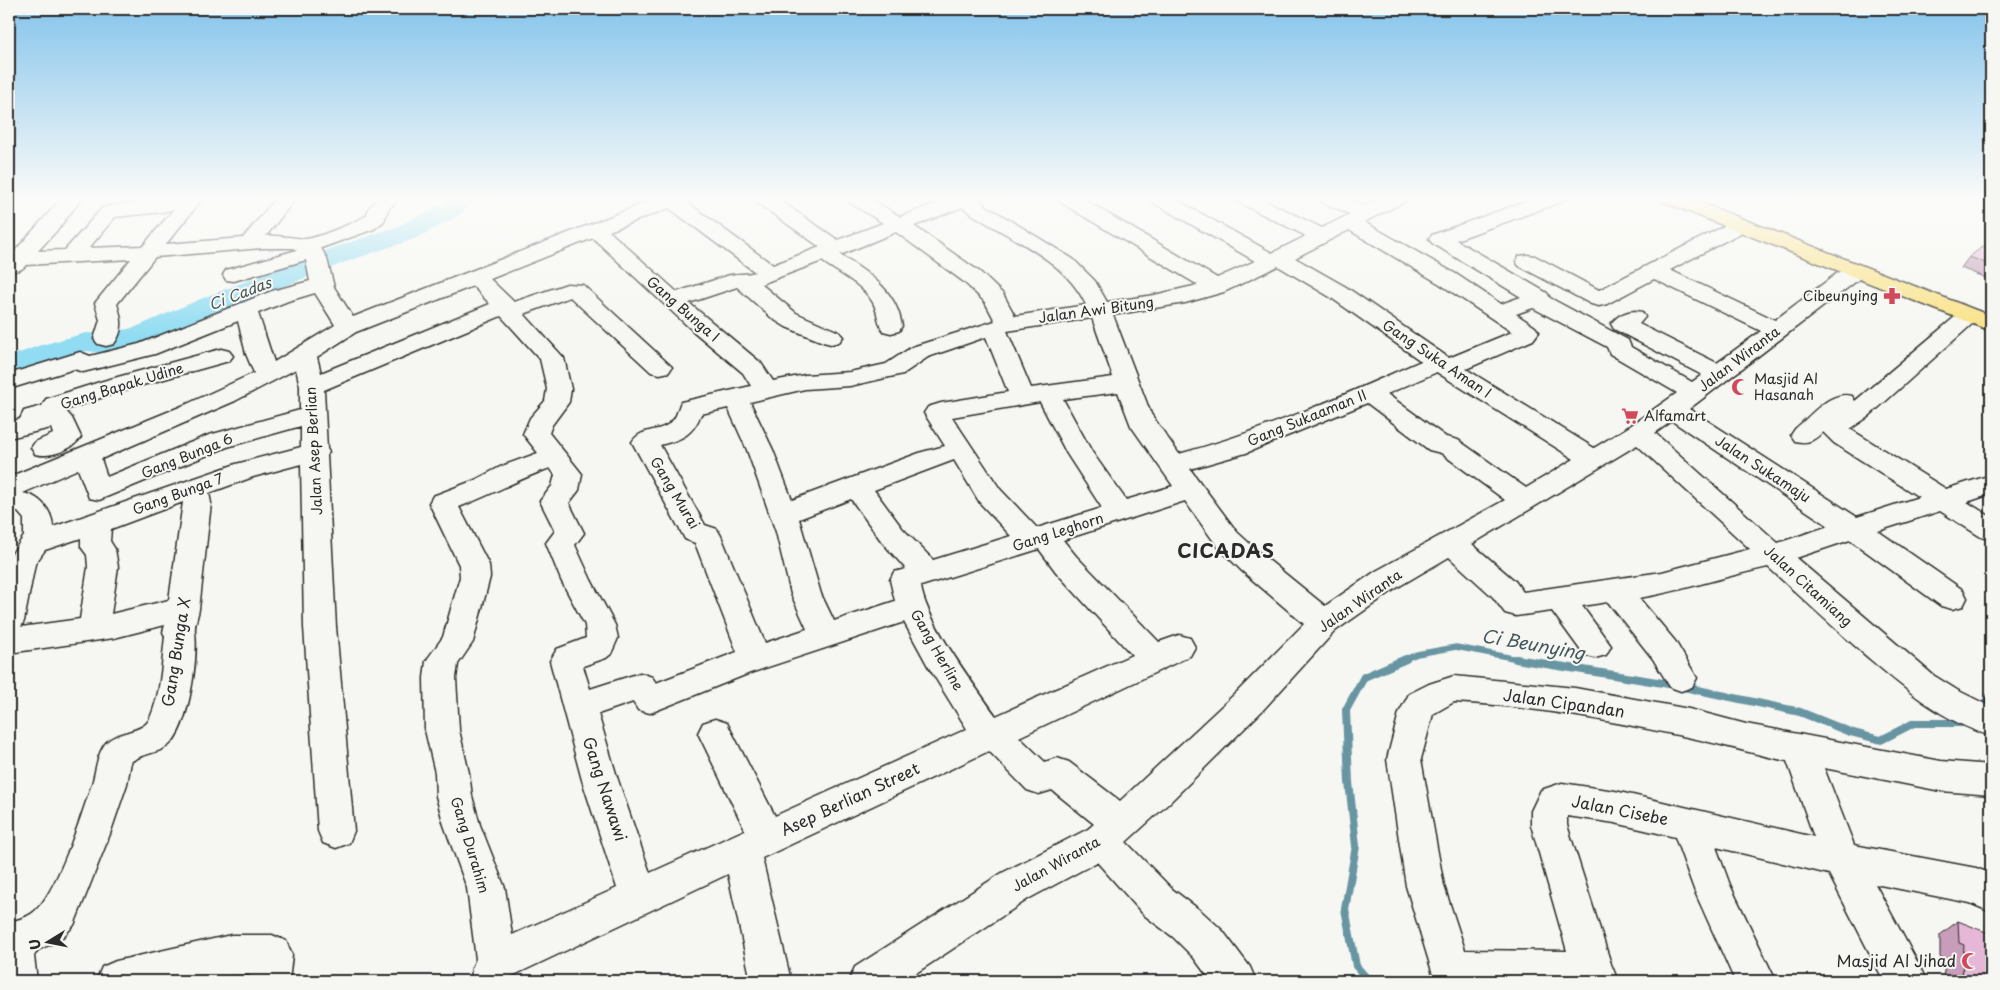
<svg xmlns="http://www.w3.org/2000/svg" width="2000" height="990" viewBox="0 0 2000 990" font-family="'Playpen Sans',sans-serif">
<rect width="100%" height="100%" fill="#f6f6f2"/>
<filter id="ink" filterUnits="userSpaceOnUse"><feTurbulence type="fractalNoise" baseFrequency=".02" numOctaves="2"/><feDisplacementMap in="SourceGraphic" scale="10" xChannelSelector="R" yChannelSelector="G"/><feConvolveMatrix kernelMatrix="1 2 1 2 8 2 1 2 1" color-interpolation-filters="sRGB"/></filter>
<g filter="url(#ink)">
<g fill="none" stroke-linecap="round" stroke-linejoin="round">
<polyline stroke="#6895a2" stroke-width="5.5" points="1403,660 1417,654 1456,647 1523,660"/>
<g stroke="#6895a2" stroke-width="8">
<polyline points="1516,659 1675,685"/>
<polyline points="1684,687 1800,712 1850,732 1881,740 1914,723 1966,723"/>
<polyline points="1981,708 1991,695"/>
<polyline points="1369,981 1356,966 1345,909 1356,846 1349,782 1346,710 1364,677 1406,659"/>
</g>
<polygon fill="#91dcf2" fill-rule="evenodd" points="450,198 478,198 458,216 414,239 351,260 223,310 156,339 102,353 87,351 9,376 9,357 38,346 86,333 107,334 136,327 203,298 333,248 396,227 440,206"/>
<g stroke="#2b2b2b" stroke-width="3">
<g id="minor">
<path d="M62 198H82L58 229 38 251 65 250 102 208 109 206 167 198H203L166 244 243 238 276 198H296L266 236C280 235 292 238 305 239 315 239 359 221 367 215L368 209 378 198H399L388 210 384 221 374 229 321 248 327 259 334 287 353 317 658 198H686L684 200 773 265 820 247 756 202 753 198H776L838 240 883 223 849 202 846 198H870L900 217 950 198H978L985 205 1073 259 1095 281 1107 302 1154 295 1198 285 1060 202 1057 198H1081L1217 278 1255 261 1152 202 1149 198H1173L1272 253 1306 236 1238 202 1235 198H1260L1322 228 1350 214 1321 202 1318 198H1345L1365 206 1382 198H1407L1404 202 1364 222 1456 274 1501 304 1521 297 1432 243 1429 239 1432 235 1535 198H1564L1561 202 1456 240 1547 293 1550 298 1628 340 1631 347 1692 382 1702 375 1614 329 1611 324C1618 314 1630 309 1642 312L1645 317 1639 324 1717 363 1761 331 1654 279 1607 304 1599 306 1591 304 1519 266 1516 261 1519 256 1527 255 1535 256 1599 290 1734 221 1741 219 1748 221 1751 225 1748 229 1670 270 1775 320 1847 266 1855 265 1863 266 1866 271 1863 276 1689 409 1857 517 1919 497 1834 443 1823 432C1813 441 1808 444 1795 441L1791 435 1795 429C1811 416 1830 390 1852 396L1855 401 1962 311 1970 309 1978 311 1981 316 1868 417 1850 429 1946 489 1991 475V494L1967 502 1991 517V540L1981 537 1940 511 1878 531 1963 590 1967 598 1963 606 1952 609 1941 606 1850 540 1796 558 1933 675 1957 690 1991 707V736C1941 721 1903 687 1864 654 1831 625 1800 596 1768 567 1725 576 1682 591 1639 598L1675 641 1697 678 1692 687 1681 691 1670 687 1653 659 1608 602 1582 606 1611 646 1606 655 1595 658 1584 655 1552 611 1516 616 1505 613 1493 597 1449 557 1398 587 1335 631 1262 711 1169 803 1126 842 1172 889 1201 911 1222 930 1250 967 1256 981H1211L1194 958 1173 937 1144 915 1097 862 1028 899 904 981H849L855 967 1002 873 1088 829 1094 824 1052 790 1039 794 1027 790 989 751 762 858 791 981H751L728 874 512 976 511 981H471L472 968 476 959 467 888 444 825 436 796 435 773 425 730 424 678 426 661 443 637 460 577 459 565 429 503 433 496 475 480 502 466 538 453 523 434 530 418 545 401 547 389 540 359 501 316 324 390 327 449 329 452 327 455 336 627 354 831 349 843 336 848 323 843 318 831 304 627 301 464 253 477 209 493 211 503C207 538 203 575 199 609 198 616 194 625 195 632 198 658 190 720 172 742 162 754 143 752 131 762L127 784 110 834 74 925 60 940 38 950 34 956 37 981H9V925L10 922C17 920 25 918 31 914 56 899 82 813 92 784 96 771 96 759 103 747 113 729 143 735 150 718 161 694 162 662 165 636L163 632 165 625 114 638 9 653V558L24 536V519L18 512 9 510V477L187 404 254 373 246 354 238 321 155 354 83 372 74 369 9 389V374L80 352 90 356 139 344 272 291 310 281 306 260 234 281 226 280 223 275 226 270 297 250 293 248H263L155 257 117 304C122 319 124 330 114 344L106 346 98 344 94 339 100 320 95 303 131 259 26 265C21 271 16 272 9 270V254L13 253ZM962 207C1003 237 1064 256 1086 305L1015 316 1003 294 980 272 914 226ZM669 208 755 272C746 275 739 273 730 275L677 292 609 231ZM174 209 143 246 89 248 115 217 162 212ZM1349 230 1440 284 1512 332 1449 358 1346 287 1295 258ZM896 232 964 282 985 302 995 321 912 347 886 364 850 372 805 375 773 381 761 363 689 303 737 287 773 319 786 327 823 342 831 344 839 342 843 337 839 332 796 313 761 284 822 261C838 273 861 283 872 301 878 310 877 322 883 331L891 333 899 331 902 326C896 289 869 274 840 255ZM593 238 693 331 743 373 751 386 681 402C678 408 677 416 673 420 662 434 642 426 632 442L685 539 695 543 737 652 656 683 652 677 640 673 590 689 583 666 606 658 611 654 618 638 615 625 591 580 575 545 584 533 569 503 579 490 582 474 549 433 552 425 569 402 571 389 564 358 524 314 570 297 651 372 660 374 669 372 672 367 583 285 567 284 514 302 490 279ZM1278 266 1330 297 1421 361C1342 396 1262 432 1179 454L1151 414 1113 315 1185 303 1224 292ZM473 286 490 304 321 373 317 357 356 332ZM315 293 335 325 274 362 258 313 288 301ZM1533 308 1607 347 1610 354 1677 393 1630 426 1594 448 1466 369 1533 340 1539 332 1535 327 1516 314ZM1092 318 1113 377 1031 388 1007 331ZM986 337 1008 392 941 403 928 407 924 413 945 446 922 452 792 500 773 450 750 402 805 389 850 386 903 374 928 357ZM296 369 300 386V410L209 435 107 477 101 459 235 401ZM1437 372 1438 373 1574 459 1526 488 1458 440 1446 437 1387 394ZM1118 392 1131 426 1173 486 1126 500 1092 452 1063 399ZM1040 402 1067 454 1102 508 1037 528 1000 489 952 417ZM1367 403 1429 450 1441 453 1505 500 1376 571 1325 606 1261 554 1237 532 1190 469 1246 453ZM728 408 747 450 776 532 791 594 807 629 765 643 721 536 717 529 705 525 660 445C681 440 693 435 701 414ZM1672 421 1829 526 1778 543 1655 433ZM301 426V447L236 464 53 527C52 509 39 496 23 493L78 469 89 498 99 500 227 447ZM1637 445 1750 549 1662 572 1523 592 1515 581 1472 544ZM954 460 980 503 1011 536 933 560 902 528 874 490ZM550 468 555 475 552 486 540 501 555 531 546 543 561 580 585 625 586 638 557 649 550 661 582 780 617 888 512 935 505 888 480 825 472 796 469 773 459 730 456 678 458 664 473 642 490 577 489 565 459 507C490 495 519 479 550 468ZM851 499 882 542 906 569 894 572 890 580 895 601 834 621 821 594 799 519ZM1185 501 1217 546 1241 570 1304 624 1238 691 1120 801 1069 762 1057 758 1045 762 1019 737 1190 656 1195 647 1190 638 1179 635 1159 642 1076 556 1063 540ZM183 502 169 600 111 614 118 567 115 549 110 541 111 529ZM81 538V547L87 555 88 567 80 619 21 627 24 621 35 564 45 550ZM1039 549 1056 572 1132 655 996 716C975 686 925 620 921 586ZM904 622 928 666 967 729 775 816 727 723 715 719 703 723 698 733 745 830 650 873 618 780 598 714 633 702 638 710 650 713 750 673Z"/>
<path d="M221 349 229 351 233 356 229 361 121 391 65 410 72 418 81 437C73 450 49 458 35 454L31 448 35 442 53 434 51 428 9 438V422L20 419 24 411 42 406 46 399 103 381Z"/>
<path d="M1454 676 1575 688 1689 709 1746 724 1941 761 1991 765V795L1941 791 1824 768 1854 845 1976 868 1989 873 1991 874V912L1970 903 1875 884 1920 967 1926 981H1884L1829 874 1716 847 1730 885 1776 981H1735L1695 892 1675 837 1615 823 1567 816V825L1611 964 1618 981H1435L1406 886 1387 759 1399 713 1409 694 1429 684ZM1454 702C1532 706 1611 721 1687 737 1721 744 1753 754 1787 761L1814 837 1615 791 1562 783 1541 790 1531 811V825L1567 951 1465 950 1444 886 1421 759 1433 714Z"/>
<polygon points="231,935 272,935 286,941 292,955 289,981 249,981 250,975 231,975 203,981 96,981 102,967 116,961"/>
</g>
</g>
<g stroke="#2b2b2b" stroke-width="3">
<polygon id="major" points="1661,198 1689,198 1991,316 1991,331 1664,202"/>
</g>
<use href="#minor" fill="#f6f6f2" fill-rule="evenodd"/>
<use href="#major" fill="#f9e181" fill-rule="evenodd"/>
</g>
<g fill="#c79dba" stroke="#2b2b2b">
<polygon points="1991,247 1991,280 1961,268 1969,257"/>
<polygon points="1958,921 1991,981 1943,981 1945,959 1940,957 1940,935"/>
</g>
<g fill="#e7b7d8" stroke="#2b2b2b">
<polygon points="1985,245 1991,247 1991,265 1969,257"/>
<polygon points="1958,921 1991,934 1991,981 1962,981 1964,945 1959,943"/>
</g>
</g>
<linearGradient id="sky" x2="0" y2="1"><stop stop-color="#85c4ec"/><stop offset="0.59" stop-color="#fbfbf9"/><stop offset="1" stop-color="#fbfbf9" stop-opacity="0"/></linearGradient>
<rect width="2000" height="337" fill="url(#sky)"/>
<defs>
<g id="pharmacy-bare" transform="scale(1.35)"><path d="M-2-6h4v4h4v4h-4v4h-4v-4h-4v-4h4Z" fill="#d1495b" stroke="#f6f6f2" stroke-width="2.5" paint-order="stroke"/></g>
<g id="mosque-bare" transform="scale(1.35)"><path d="M3.5-4.9A6 6 0 1 0 3.5 4.9A5 5 0 1 1 3.5-4.9Z" fill="#d1495b" stroke="#f6f6f2" stroke-width="2.5" paint-order="stroke"/></g>
<g id="supermarket-bare" transform="scale(1.35)"><path d="M-6-5.5h2.5l.6 2H6L4.5 2H-2.5L-4.4-4H-6ZM-1.5 3.2a1.3 1.3 0 1 0 .1 0ZM3 3.2a1.3 1.3 0 1 0 .1 0Z" fill="#d1495b" stroke="#f6f6f2" stroke-width="2.5" paint-order="stroke"/></g>
</defs>
<g fill-rule="evenodd">
<use href="#pharmacy-bare" x="1892" y="296"/>
<use href="#mosque-bare" x="1740" y="387"/>
<use href="#supermarket-bare" x="1630" y="416"/>
<use href="#mosque-bare" x="1970" y="961"/>
</g>
<g text-anchor="middle" stroke-width="4" stroke-linejoin="round" paint-order="stroke">
<g font-size="14" fill="#2b2b2b" stroke="#f6f6f2" text-anchor="start">
<text x="1878" y="301" text-anchor="end">Cibeunying</text>
<text x="1754" y="384">Masjid Al<tspan x="1754" dy="16">Hasanah</tspan></text>
<text x="1644" y="421">Alfamart</text>
</g>
<g font-size="14" fill="#2b2b2b" stroke="#f6f6f2">
<text transform="translate(683 309) rotate(41)" y="5">Gang Bunga I</text>
<text transform="translate(1096 310) rotate(-8)" y="5">Jalan Awi Bitung</text>
<text transform="translate(1437 359) rotate(34)" y="5">Gang Suka Aman I</text>
<text transform="translate(1739 359) rotate(-37)" y="5">Jalan Wiranta</text>
<text transform="translate(122 386) rotate(-17)" y="5">Gang Bapak Udine</text>
<text transform="translate(1307 418) rotate(-22)" y="5">Gang Sukaaman II</text>
<text transform="translate(314 451) rotate(-93)" y="5">Jalan Asep Berlian</text>
<text transform="translate(187 456) rotate(-22)" y="5">Gang Bunga 6</text>
<text transform="translate(1763 469) rotate(33)" y="5">Jalan Sukamaju</text>
<text transform="translate(675 493) rotate(59)" y="5">Gang Murai</text>
<text transform="translate(178 494) rotate(-20)" y="5">Gang Bunga 7</text>
<text transform="translate(1058 532) rotate(-18)" y="5">Gang Leghorn</text>
<text transform="translate(1808 586) rotate(42)" y="5">Jalan Citamiang</text>
<text transform="translate(1360 601) rotate(-35)" y="5">Jalan Wiranta</text>
<text transform="translate(937 650) rotate(60)" y="5">Gang Herline</text>
<text transform="translate(470 845) rotate(73)" y="5">Gang Durahim</text>
<text transform="translate(1056 864) rotate(-29)" y="5">Jalan Wiranta</text>
</g>
<g font-size="15" font-style="italic" fill="#44575d" stroke="#f6f6f2">
<text transform="translate(240 294) rotate(-21)" y="5">Ci Cadas</text>
</g>
<g font-size="16" fill="#2b2b2b" stroke="#f6f6f2">
<text transform="translate(176 652) rotate(-81)" y="6">Gang Bunga X</text>
<text transform="translate(1564 703) rotate(8)" y="6">Jalan Cipandan</text>
<text transform="translate(605 789) rotate(72)" y="6">Gang Nawawi</text>
<text transform="translate(850 799) rotate(-25)" y="6">Asep Berlian Street</text>
<text transform="translate(1620 810) rotate(11)" y="6">Jalan Cisebe</text>
</g>
<g font-size="16" fill="#2b2b2b" stroke="#f6f6f2" text-anchor="end">
<text x="1956" y="967">Masjid Al Jihad</text>
</g>
<g font-size="18" font-style="italic" fill="#44575d" stroke="#f6f6f2">
<text transform="translate(1533 645) rotate(10)" y="6">Ci Beunying</text>
</g>
<g font-size="19" font-weight="bold" letter-spacing="1" fill="#2b2b2b" stroke="#f6f6f2">
<text x="1226" y="558">CICADAS</text>
</g>
</g>
<rect width="2000" height="990" fill="none" stroke="#f6f6f2" stroke-width="30"/>
<rect x="15" y="15" width="1970" height="960" fill="none" stroke="#2b2b2b" stroke-width="2" filter="url(#ink)"/>
<g transform="translate(48 942) rotate(260)" stroke="#f6f6f2" stroke-width="4" paint-order="stroke">
<path d="M0-4L9 19L0 12L-9 19Z" fill="#2b2b2b"/>
<text y="-8" font-size="14" font-weight="bold" text-anchor="middle" fill="#2b2b2b">U</text>
</g>
</svg>
